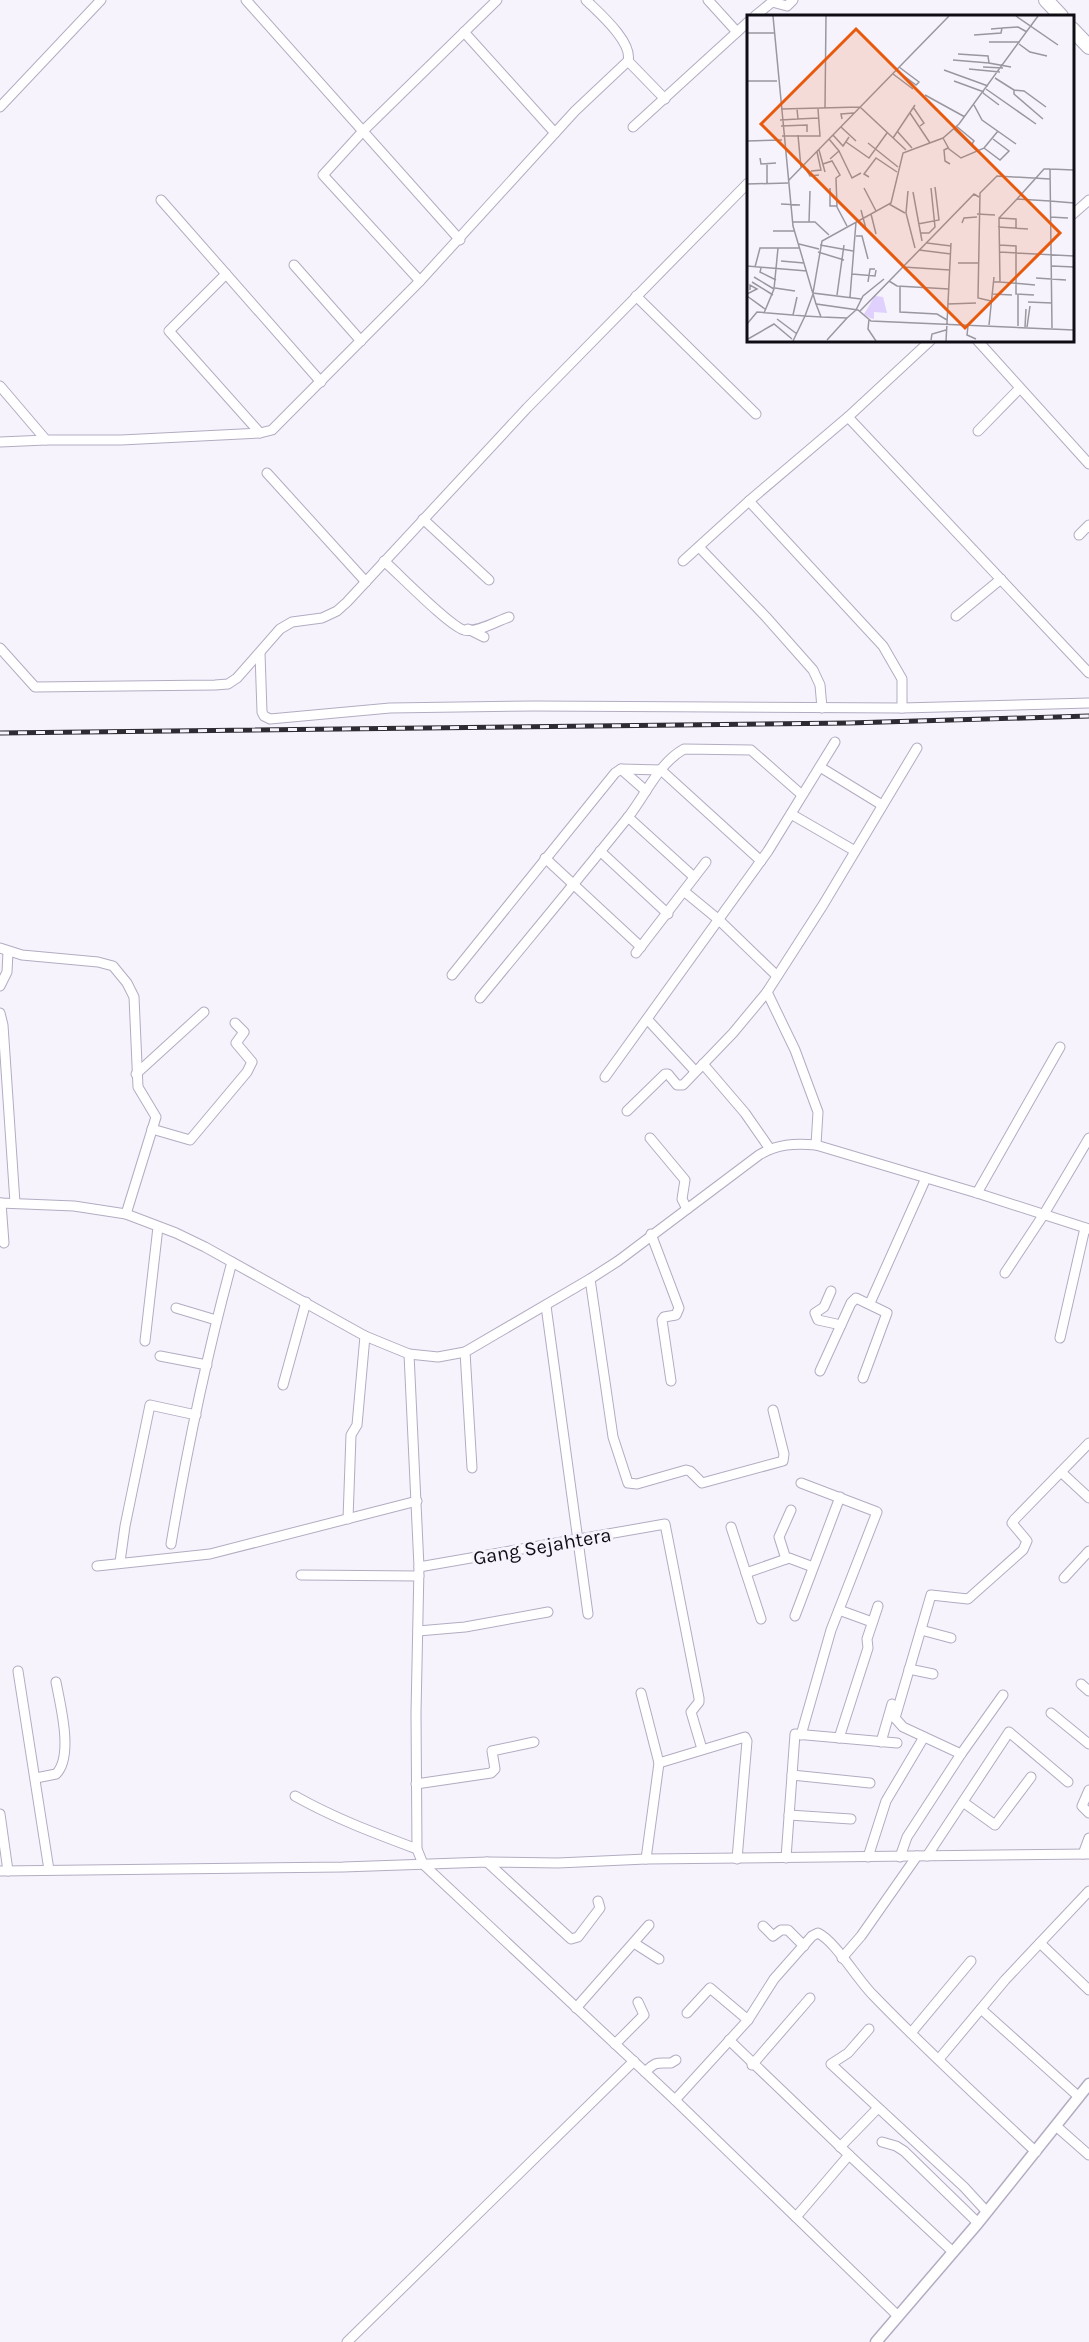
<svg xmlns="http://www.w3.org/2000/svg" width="1089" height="2342" viewBox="0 0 1089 2342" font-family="Karla,sans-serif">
<rect width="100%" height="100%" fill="#f6f3fc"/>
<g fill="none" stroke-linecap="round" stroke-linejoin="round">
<g stroke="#b3acc2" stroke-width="11">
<g id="minor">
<polyline points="246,0 460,240"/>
<path d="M586 0C599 13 633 42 628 61"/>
<polyline points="708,0 737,32"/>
<polyline points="755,16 772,2 787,6 793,0"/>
<polyline points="464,32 555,133"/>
<polyline points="0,107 101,0"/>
<polyline points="633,127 748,22"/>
<polyline points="161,200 321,382"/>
<polyline points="1072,215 1089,200"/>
<polyline points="294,265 361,341"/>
<polyline points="226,274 169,331 260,433"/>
<polyline points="420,281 323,175 364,130 497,0"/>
<polyline points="636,296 756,414"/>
<polyline points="977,340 1089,464"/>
<polyline points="0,386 46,440 121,440 260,433 272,430 420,281 575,111 628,61 665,99"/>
<polyline points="848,417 1089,673"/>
<polyline points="978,431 1019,389"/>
<polyline points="0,442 46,440"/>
<polyline points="267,473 366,582"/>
<polyline points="749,501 883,646 902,679 902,708"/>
<polyline points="423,519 489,580"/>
<polyline points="1079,535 1089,525"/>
<polyline points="699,547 766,617 813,670 820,685 822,708"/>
<path d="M384 561C399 574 449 626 464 630 477 633 497 621 509 617"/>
<polyline points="683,561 749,501 848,417 931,340"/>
<polyline points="956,616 1001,579"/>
<polyline points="468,629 484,637"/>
<polyline points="0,648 35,687 215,685 228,684 237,678 280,629 292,622 322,618 337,611 347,602 527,408 748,183"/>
<polyline points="260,653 262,712 264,716 270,719 390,708 535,706 902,708 1089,703"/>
<polyline points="820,767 882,805"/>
<polyline points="621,769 646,791"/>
<polyline points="791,814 855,851"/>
<polyline points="628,817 694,877"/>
<polyline points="600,851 668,914"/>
<polyline points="545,858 641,947"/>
<polyline points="685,892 719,920 777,976"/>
<polyline points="0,948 22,955 98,962 113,966 127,983 134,997 138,1087 156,1117 126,1214"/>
<polyline points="636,953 706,862"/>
<polyline points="452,975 615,773 621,769 661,770 761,861"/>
<polyline points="0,986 7,972 8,952"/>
<polyline points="767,992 795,1050 818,1112 816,1145"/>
<path d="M480 998C530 937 580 877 629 816 646 794 659 763 684 749L751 750 802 795"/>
<polyline points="0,1013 3,1025 15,1203"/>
<polyline points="648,1020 695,1071"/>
<polyline points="703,1064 745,1113 770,1149"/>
<polyline points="136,1074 204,1012"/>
<polyline points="605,1077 768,851 835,742"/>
<polyline points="627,1111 665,1074 668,1074 677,1085 683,1085 733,1033 767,992 823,905 917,748"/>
<polyline points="152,1129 190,1140 247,1072 252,1062 236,1043 244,1032 235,1023"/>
<polyline points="650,1138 685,1180 682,1199 687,1209"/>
<polyline points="977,1193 1060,1047"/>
<path d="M0 1203 74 1206 126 1214 176 1233 205 1247 365 1336 409 1354 438 1357 465 1352 590 1279 618 1261 759 1155C777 1144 795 1143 816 1145L977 1193 1089 1229"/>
<polyline points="1,1203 4,1243"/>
<polyline points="651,1234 679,1308 676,1315 664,1317 662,1320 671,1381"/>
<polyline points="1005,1273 1044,1214 1089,1138"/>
<polyline points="590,1279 613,1437 628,1483 637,1484 686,1470 690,1471 702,1483 783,1461 784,1454 773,1410"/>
<polyline points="831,1291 824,1307 815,1313 818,1320 841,1325 851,1303 856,1298 887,1313 863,1378"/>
<polyline points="870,1303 926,1178"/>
<polyline points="546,1306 588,1614"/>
<polyline points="176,1308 216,1320"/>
<polyline points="1060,1338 1085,1228"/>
<polyline points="145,1341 158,1227"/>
<polyline points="465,1352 472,1468"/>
<polyline points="409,1354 419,1567 416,1713 417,1849 423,1864 675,2100 898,2316"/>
<polyline points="160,1356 207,1365"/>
<polyline points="820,1371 841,1325"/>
<polyline points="283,1385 306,1302"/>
<polyline points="1061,1472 1089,1498"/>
<polyline points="348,1519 351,1435 357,1425 365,1336"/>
<polyline points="731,1527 761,1619"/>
<path d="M171 1544C187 1449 207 1354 232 1262"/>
<polyline points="786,1559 779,1537 791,1510"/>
<polyline points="120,1562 125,1526 150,1405 196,1415"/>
<polyline points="97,1566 210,1554 417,1501"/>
<polyline points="419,1567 665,1524 699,1698 699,1702 691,1712 702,1749"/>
<polyline points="746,1573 789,1558 813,1567"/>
<polyline points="301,1575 419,1576"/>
<polyline points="1064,1578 1089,1551"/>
<polyline points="839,1610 872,1622"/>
<polyline points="795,1616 840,1497"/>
<polyline points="921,1630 951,1638"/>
<polyline points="418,1631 465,1627 548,1612"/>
<polyline points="909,1669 933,1674"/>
<polyline points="18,1671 49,1870"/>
<polyline points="1081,1684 1089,1691"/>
<polyline points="641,1693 659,1763 646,1859"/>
<polyline points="1051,1713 1089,1744"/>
<polyline points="801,1735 831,1630 877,1512 801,1483"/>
<polyline points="839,1738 868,1648 867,1639 878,1606"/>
<polyline points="881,1742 892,1704"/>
<polyline points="961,1754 903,1727 895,1718 931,1595 968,1599 1023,1550 1027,1541 1012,1523 1014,1520 1089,1443"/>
<polyline points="659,1763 745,1737 747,1741 737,1859"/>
<polyline points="792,1775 870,1783"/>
<path d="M36 1778 56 1774C74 1756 60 1704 56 1682"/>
<polyline points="416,1784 491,1773 495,1769 492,1751 534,1742"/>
<polyline points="1089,1790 1082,1806 1089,1813"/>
<path d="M295 1796C334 1818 374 1833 417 1849"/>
<polyline points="963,1802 995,1825 1031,1777"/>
<polyline points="0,1814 8,1871"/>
<polyline points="789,1815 851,1819"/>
<polyline points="1083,1854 1089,1838"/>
<polyline points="927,1856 1009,1732 1068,1782"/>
<polyline points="868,1857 886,1801 924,1737"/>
<polyline points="900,1857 907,1837 961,1754 1003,1695"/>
<polyline points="786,1858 795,1734 897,1743"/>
<polyline points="487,1862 571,1939 578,1937 600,1908 598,1901"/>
<polyline points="0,1871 343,1867 487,1862 558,1863 646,1859 1089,1854"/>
<polyline points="763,1926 773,1936 781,1930 788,1930 804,1946"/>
<polyline points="634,1943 659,1959"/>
<polyline points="1040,1943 1089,1990"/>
<polyline points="842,1958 861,1936 917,1856"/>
<polyline points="576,2008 649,1925"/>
<polyline points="981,2009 1079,2097"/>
<polyline points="687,2013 710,1988 748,2020"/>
<polyline points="869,2029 848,2053 831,2064 964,2187 987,2212"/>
<polyline points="911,2033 971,1961"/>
<polyline points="729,2040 849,2155 796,2217"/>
<polyline points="615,2044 644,2015 638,2002"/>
<polyline points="939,2059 1005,1980 1089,1891"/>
<polyline points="752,2065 810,1998"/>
<path d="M645 2072C657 2061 656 2063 671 2063L676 2060"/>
<path d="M675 2100 748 2020 774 1979 812 1936 818 1933C835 1941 857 1979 873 1995 925 2049 981 2100 1036 2152"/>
<polyline points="1056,2126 1089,2155"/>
<polyline points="882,2142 896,2146 904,2151 978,2223"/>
<polyline points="840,2147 878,2108"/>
<polyline points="849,2155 953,2252"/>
<polyline points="347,2342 634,2061"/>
</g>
</g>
<g stroke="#b3acc2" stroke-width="13">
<polyline id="major" points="876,2342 978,2223 1089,2084"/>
</g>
<g stroke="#b3acc2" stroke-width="16">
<g id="highway">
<polyline points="1046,0 1061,16"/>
<polyline points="1072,29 1089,47"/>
</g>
</g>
<use href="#minor" stroke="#fff" stroke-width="9"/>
<use href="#major" stroke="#fff" stroke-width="10"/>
<use href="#highway" stroke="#fff" stroke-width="14"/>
<g stroke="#2e2b33" stroke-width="5">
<polyline id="rail" points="0,733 849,723 1089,716"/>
</g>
<use href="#rail" stroke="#f6f3fc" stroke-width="3" stroke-dasharray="9" stroke-linecap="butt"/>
</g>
<g text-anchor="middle" stroke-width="6" stroke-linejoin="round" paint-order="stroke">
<g font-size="20" fill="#0f0c14" stroke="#f6f3fc">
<text transform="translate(542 1546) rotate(-10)" y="7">Gang Sejahtera</text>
</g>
</g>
<g transform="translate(747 15)">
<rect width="327" height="327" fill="#f6f3fc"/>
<path d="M128 281 136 282 140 298 127 297V304L123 303 117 299Z" fill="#dfd0fd"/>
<path fill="none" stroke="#9a979f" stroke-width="1.5" d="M26 1 46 211 69 289M269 1 311 30M255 13 271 12 280 17M0 18H27M227 20 254 18 255 13 244 14M242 27H273M272 29 283 37 300 41M211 39 241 41 242 48 264 52M206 45 242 48M236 52 256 53M222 54 253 57M149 55 169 70 172 67 152 52M197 55 241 71M146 59 166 74M248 63 267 75V79L296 104M0 66H30M207 66 237 77M239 74 289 109M267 75 277 76 299 92M236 78 252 90M178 80 218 102M227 90 235 105 269 129M166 92 177 108 173 111M78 93 79 1M34 94 113 92 159 135M50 94 51 104 71 103M163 98 183 128M95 104 94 99 107 98M33 105 51 104M34 111 60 110V117M209 111 227 126 225 129M94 112 109 126M207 114 229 135M150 116 165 133M51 120 54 153M86 120 96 131 102 122M35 121H73L71 94M146 123 168 90M196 123 202 134 214 143 237 133 253 145 262 136 246 124M82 124 92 136 83 144M0 126 35 125M99 127 122 143 140 118M121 128 151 152M201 133 197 135 198 146 203 149M237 133 251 116M72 135 78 157M92 136 105 163 114 158M13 143 14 149 29 148M20 149V168M76 149 85 146 93 160 89 163 90 192 100 211M57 151 63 161 72 160M64 156 74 155 70 137M122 162 117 159 129 143 150 157M42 165 202 1M0 169 41 168M83 173V191H90M117 173 129 196M161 176 159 198 168 233M166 177 175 226M270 184 297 154H303M303 186 327 188M34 189 53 190M142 189 158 198M114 195 119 214M124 199 129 219M230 199 248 200M303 202 321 203M252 203 269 204V214M45 207H68L82 220M62 207 63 176M215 208 217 203 230 202M171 209 192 205 188 172M251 212 281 214M26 216H47M174 218H182L188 212 184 173M109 221H115L121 244M180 228 204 231M52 229 72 234M73 230 106 236M252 230 269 231V279L287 280M172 235 204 239M71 237 97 245M252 237 327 241M34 246 57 248M211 248H232M0 251 60 256M305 251 327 252M8 252 13 233H53M156 252 203 255M14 253 13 257 29 265M105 259 128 261 129 255M7 262 27 274M289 263 319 265M142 266 150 271 202 274M5 267 26 280M121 267 123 254H128M246 267H253L252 203 270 184 303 186M253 267 288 270M153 272V297L190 299 200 305M28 273 48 276M0 279 10 274 3 270V275M246 279 265 280M90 280 97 230M271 280V311M0 281 18 294M103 282 109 207M114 284 66 278 75 226 144 188 156 138 196 123 212 109 291 1M244 286 231 283 233 178 250 161 303 164M281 287 305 288M201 289 229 288M109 295 116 281 137 264M113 296 227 179 232 182M17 298 27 274 31 233M46 300 50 282M58 301 66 279M74 302 100 303 109 295M30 304 50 319M122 304 121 314 129 326M200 308 204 228M0 309 10 297 58 301M242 310 247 262M221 311 220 320 229 324M278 312 279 294M280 312 283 291M305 313 303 154 327 155M1 324 27 309 45 324M80 325 100 303M184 325 185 319 199 315M46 326 58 301 74 302 69 289 111 295 124 306 327 315M199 326 200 308"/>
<path fill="#e8590c" fill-opacity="0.15" stroke="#e8590c" stroke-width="3" d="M109 14 313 218 218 313 14 109Z"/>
<rect width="327" height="327" fill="none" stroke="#0f0c14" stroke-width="3"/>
</g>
</svg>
